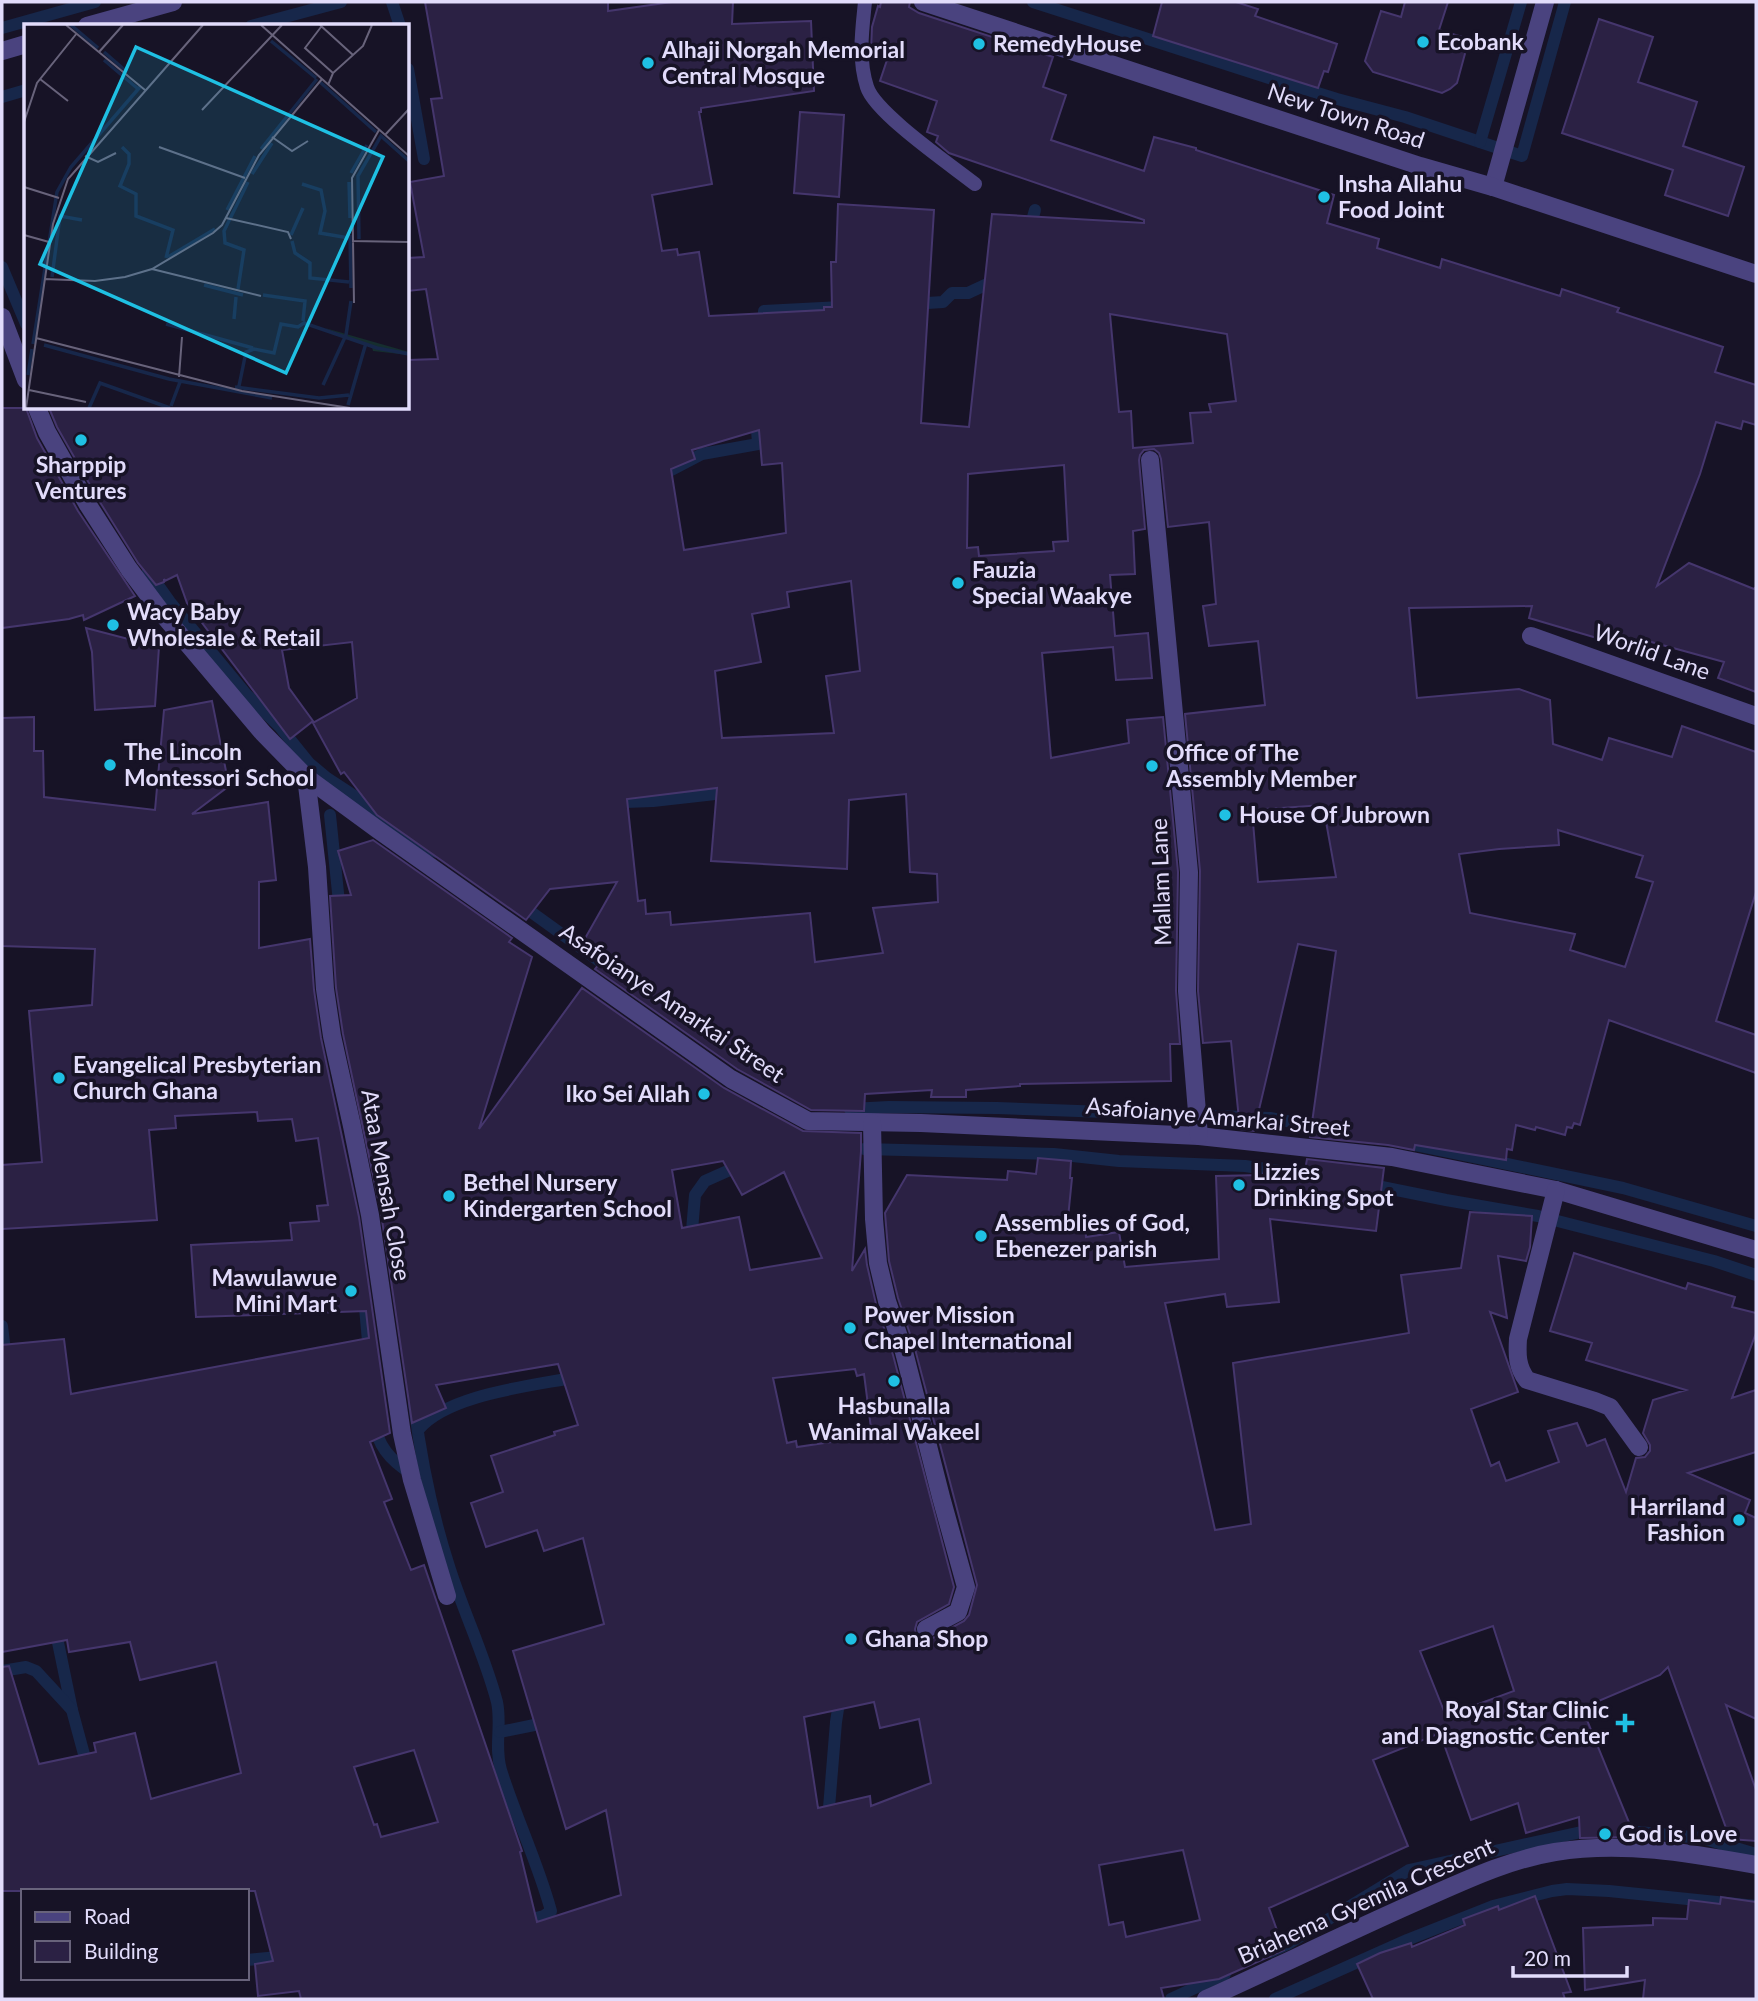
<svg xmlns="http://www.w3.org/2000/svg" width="1758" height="2001" viewBox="0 0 1758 2001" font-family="Lato,sans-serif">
<rect width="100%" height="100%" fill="#171326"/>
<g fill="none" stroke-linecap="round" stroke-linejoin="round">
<g stroke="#17274a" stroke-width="12">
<polyline points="392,2 400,26"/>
<polyline points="1033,2 1269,78 1337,99 1405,117 1522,156 1565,2"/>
<polyline points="251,26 341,2"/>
<polyline points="2,28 95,2"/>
<polyline points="408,69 424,159"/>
<polyline points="2,97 26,90"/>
<polyline points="1480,142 1521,2"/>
<polyline points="1029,231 1035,210"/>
<polyline points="2,267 26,324"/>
<polyline points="912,304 943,302 952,293 968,293 998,279"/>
<polyline points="763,328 764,311 841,307"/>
<polyline points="658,477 702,454 758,444 756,415"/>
<polyline points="148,571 170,602 246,694 280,727 309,763 327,778 356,797 385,825 412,843 437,852"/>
<polyline points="625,802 653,801 733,792"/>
<polyline points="330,815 340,912"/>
<polyline points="520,904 613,971"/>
<polyline points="850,1109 889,1107 997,1108 1270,1118 1328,1129"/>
<polyline points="1401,1142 1623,1188 1756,1226"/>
<polyline points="864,1149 1054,1154 1119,1161 1245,1166 1321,1177"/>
<polyline points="1367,1184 1446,1200 1538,1216 1714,1261 1756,1275"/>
<polyline points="691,1242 695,1195 705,1181 741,1165"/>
<polyline points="364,1297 369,1352"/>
<polyline points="2,1326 6,1359"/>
<path d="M414 1404C421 1459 432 1514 449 1566 463 1611 485 1656 497 1702 502 1725 494 1747 501 1770 516 1818 538 1863 551 1911L544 1916 523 1921"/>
<path d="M375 1423C377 1446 392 1462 412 1474"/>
<path d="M418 1430C447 1394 532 1386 577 1377"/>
<polyline points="55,1628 72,1710"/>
<polyline points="2,1671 26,1667 36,1671 72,1710 88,1769"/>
<polyline points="500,1732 549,1722"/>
<polyline points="828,1820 836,1722 840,1696"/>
<polyline points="1617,1830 1702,1838 1756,1854"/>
<polyline points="1270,1952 1288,1944 1409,1870 1595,1829"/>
<polyline points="247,1960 288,1956"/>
<polyline points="1171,1999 1225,1974"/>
<polyline points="1275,1999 1407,1940 1493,1906 1552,1891 1567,1889 1609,1891 1756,1906"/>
</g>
</g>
<g fill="#2b2144" stroke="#45366d" stroke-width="2" fill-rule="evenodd">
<path d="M425 2H608V11L672 2H733L732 24 811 21 814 91 701 108V112H699L712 184 652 195 662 251 677 249 678 255 699 252 709 316 824 310V307H832L831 262H836L838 204 934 210 921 423 969 427 992 214 1144 223V220L949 153 936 142 938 136 927 132 937 101 880 81 889 54 871 51 872 27 878 6 880 7 881 2H910L909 7 919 13 1053 57 1043 87 1066 95 1051 140 1144 171 1154 137 1196 148V150L1334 195 1327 223 1379 239 1377 248 1440 268 1442 259 1560 296 1562 289 1619 308 1617 312 1723 347 1715 372 1756 385V425L1743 421 1741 429 1716 422 1700 474 1657 586 1689 563 1754 589 1756 587V692L1718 678 1724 662 1644 640 1641 651 1529 618 1532 606 1409 608 1417 698 1519 689 1550 700 1553 744 1602 760 1609 738 1672 757 1682 726 1756 752V892L1716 1021 1756 1035V1073L1609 1020 1580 1125 1574 1123 1572 1128 1567 1127 1565 1135 1536 1127 1535 1130 1516 1125 1512 1150 1507 1149 1506 1160 1415 1145 1414 1150 1388 1145 1310 1137 1336 951 1298 944 1254 1131 1240 1129 1231 1041 1203 1043 1198 991 1200 871 1185 714 1265 705 1258 641 1209 646 1203 606 1216 604 1209 522 1168 527 1161 459 1159 453 1154 449 1144 450 1140 455 1139 460 1145 529 1133 531 1135 574 1110 575 1115 636 1148 633 1152 678 1116 680 1113 647 1042 653 1051 758 1129 743 1127 720 1163 717 1178 872 1176 991 1180 1044H1170L1171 1081 1020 1084V1086L966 1090V1097H931L932 1090 865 1094 864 1111 811 1110 737 1069 595 969 604 958 583 942 617 882 550 889 526 920 377 815 344 772 341 774 313 723 357 698 352 642 282 650 289 688 313 721 290 739 187 603 177 575 165 581 164 579V582L156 585 138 563 98 499 57 427 49 408H408V360L438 359 426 289 408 291V258L424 257 410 182 444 176 431 99 442 98ZM1110 314 1227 334 1236 401 1209 404 1211 412 1190 413 1193 443 1133 448 1131 411 1119 412ZM759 430 762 465 782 463 786 533 684 550 671 469 695 459 692 450ZM1064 465 1068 541 1053 542 1054 551 979 556 978 547 967 548 968 474ZM851 581 860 671 826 676 834 733 722 738 715 671 761 662 752 614 789 607 787 592ZM717 788 711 861 847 869 849 800 906 794 910 872 937 874 938 902 873 908 883 953 815 962 810 913 671 925 670 912 646 914 645 900 638 901 627 799ZM1323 805 1336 877 1258 882 1252 810ZM1558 830 1643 856 1636 877 1653 882 1625 967 1570 950 1575 934 1470 913 1459 854 1499 849 1559 845Z"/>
<polygon points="1162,2 1236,2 1258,9 1255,16 1337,44 1328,72 1324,71 1318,88 1153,36"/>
<polygon points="1405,2 1448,2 1439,30 1469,39 1457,83 1450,89 1442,93 1373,72 1365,61 1381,11 1401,17"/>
<polygon points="1599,19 1653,37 1638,82 1697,102 1683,146 1744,167 1728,216 1665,195 1673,170 1562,133"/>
<polygon points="800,112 844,115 839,197 794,193"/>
<polygon points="2,408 26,408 37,438 78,511 135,596 84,620 83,615 69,619 2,628"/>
<polygon points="86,628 159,647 155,706 95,710 92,652"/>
<path d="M212 701 229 786 192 814 268 802 276 880 259 882V948L310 939 314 990 321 1038 359 1217 390 1433 370 1442 392 1499 384 1502 411 1570 424 1565 522 1851 520 1852 537 1922 621 1895 606 1810 566 1829 513 1651 604 1624 583 1538 544 1551 537 1530 486 1547 471 1503 503 1492 491 1456 555 1435 554 1432 578 1425 558 1364 436 1385 446 1408 412 1423 381 1213 343 1034 336 988 330 896 351 895 338 851 373 840 512 938 509 942 532 957 479 1129 582 988 724 1088 803 1131 861 1133V1151L852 1271 865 1249 867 1265 876 1304 893 1355 954 1587 949 1604 917 1622 915 1629 916 1635 921 1639H931L964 1621 969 1615 977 1585 915 1349 898 1298 889 1261 885 1213 907 1175 1007 1180 1008 1171 1036 1174 1038 1158 1071 1161 1070 1178H1072L1067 1228 1085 1226 1086 1237 1119 1232 1125 1267 1219 1259 1216 1176 1263 1175 1264 1171 1304 1176 1307 1159 1384 1168 1376 1231 1270 1219 1279 1302 1227 1307 1225 1294 1165 1303 1215 1530 1251 1524 1233 1363 1409 1333 1401 1275 1461 1268 1470 1212 1532 1216 1530 1247 1526 1261 1498 1256 1507 1318 1490 1312 1518 1392 1471 1409 1491 1466 1499 1462 1506 1481 1559 1462 1548 1431 1577 1423 1587 1446 1605 1439 1626 1492 1636 1458 1645 1457 1650 1451V1445L1643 1433 1653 1400 1686 1390 1586 1360 1592 1343 1550 1331 1574 1253 1686 1289 1688 1283 1735 1297 1732 1307 1756 1313V1333L1732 1398 1756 1390V1452L1688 1473 1750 1500 1745 1513 1756 1518V1719L1726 1705 1756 1790V1841L1730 1839 1668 1667 1660 1675 1582 1708 1635 1837 1580 1838 1579 1817 1526 1833 1518 1803 1471 1820 1440 1733 1373 1760 1408 1846 1269 1908 1284 1950 1219 1979 1161 1988 1164 1999H301L299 1991 258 1996 255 1964 273 1961 255 1891H2V1667L9 1666 39 1764 96 1752 94 1743 135 1733 151 1799 241 1773 216 1662 140 1680 130 1642 69 1652 67 1640 2 1652V1345L64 1339 71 1394 369 1338 366 1311 196 1317 191 1245 292 1240 290 1223 319 1221 317 1206 328 1205 318 1138 296 1141 292 1119 258 1121 257 1112 175 1116 176 1128 149 1130 157 1220 2 1229V1165L42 1162 29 1011 92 1005 95 949 2 946V718L34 717V751H43L44 797 155 810 164 710ZM723 1161 742 1195 784 1172 822 1258 750 1270 739 1217 682 1228 672 1170ZM855 1369 857 1376 864 1374 872 1436 797 1447 796 1441 787 1443 773 1378ZM1493 1626 1514 1691 1446 1716 1420 1651ZM874 1702 880 1728 919 1719 931 1783 871 1806 870 1796 818 1808 804 1717ZM414 1750 438 1822 381 1837 377 1824 374 1825 354 1767ZM1183 1850 1200 1920 1126 1937 1123 1922 1109 1925 1099 1865Z"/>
<polygon points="1535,1896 1571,1992 1563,1993 1565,1999 1373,1999 1357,1964 1380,1953 1411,1943 1412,1947 1465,1925 1463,1919 1498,1906 1499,1910"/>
<polygon points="1721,1897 1756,1902 1756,1999 1643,1999 1645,1980 1585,1990 1583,1928 1653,1925 1653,1918 1687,1919 1689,1900 1720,1904"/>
</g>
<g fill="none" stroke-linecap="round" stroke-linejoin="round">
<path stroke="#4a437f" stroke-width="14" d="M865 2C862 31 858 59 867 87 875 113 951 165 975 184"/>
<g stroke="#4a437f" stroke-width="18">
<polyline points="1493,187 1545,2"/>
<polyline points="2,317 26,380"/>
<polyline points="37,408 47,432 88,505 129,569 165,617 263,733 306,777 377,829 731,1079 808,1121 921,1123 1199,1136 1392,1157 1556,1190 1756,1250"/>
<polyline points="1150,460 1189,872 1187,991 1199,1136"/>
<polyline points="1531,636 1756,716"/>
<polyline points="306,777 317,867 325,989 332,1036 352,1126 370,1215 402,1434 412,1480 447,1596"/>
<polyline points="872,1123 874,1219 878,1263 887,1301 904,1352 941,1497 966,1587 958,1612 926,1629"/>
<path d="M1556 1190 1518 1339C1517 1355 1517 1367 1527 1380L1595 1401 1610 1407 1639 1447"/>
<path d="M1206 1999C1275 1968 1344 1934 1414 1903 1460 1883 1506 1860 1555 1852 1623 1841 1689 1853 1756 1865"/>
</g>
<g stroke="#4a437f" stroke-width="18">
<polyline points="923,2 1420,166 1493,187 1756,274"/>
<polyline points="87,26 173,2"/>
<polyline points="2,51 26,44"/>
</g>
</g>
<g fill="#1fc0e3" stroke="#171326" stroke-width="2.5">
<circle cx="1423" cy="42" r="7"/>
<circle cx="979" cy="44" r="7"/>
<circle cx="648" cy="63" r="7"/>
<circle cx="1324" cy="197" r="7"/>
<circle cx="81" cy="440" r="7"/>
<circle cx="958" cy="583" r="7"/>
<circle cx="113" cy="625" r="7"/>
<circle cx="110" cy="765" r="7"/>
<circle cx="1152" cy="766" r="7"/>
<circle cx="1225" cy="815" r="7"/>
<circle cx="59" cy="1078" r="7"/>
<circle cx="704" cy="1094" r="7"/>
<circle cx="1239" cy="1185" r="7"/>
<circle cx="449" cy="1196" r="7"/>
<circle cx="981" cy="1236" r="7"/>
<circle cx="351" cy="1291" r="7"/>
<circle cx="850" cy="1328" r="7"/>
<circle cx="894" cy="1381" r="7"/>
<circle cx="1739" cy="1520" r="7"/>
<circle cx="851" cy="1639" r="7"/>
<path d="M1621.5 1712.5h7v7h7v7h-7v7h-7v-7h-7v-7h7z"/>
<circle cx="1605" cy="1834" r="7"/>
</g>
<g text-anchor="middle" stroke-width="7" stroke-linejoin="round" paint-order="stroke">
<g font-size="23" font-weight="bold" fill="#e2dcfb" stroke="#171326" text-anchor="start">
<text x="1437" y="50">Ecobank</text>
<text x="993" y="52">RemedyHouse</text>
<text x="662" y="58">Alhaji Norgah Memorial<tspan x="662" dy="26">Central Mosque</tspan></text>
<text x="1338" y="192">Insha Allahu<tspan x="1338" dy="26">Food Joint</tspan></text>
<text x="81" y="473" text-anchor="middle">Sharppip<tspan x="81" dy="26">Ventures</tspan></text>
<text x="972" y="578">Fauzia<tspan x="972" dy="26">Special Waakye</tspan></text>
<text x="127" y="620">Wacy Baby<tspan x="127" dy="26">Wholesale &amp; Retail</tspan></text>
<text x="124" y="760">The Lincoln<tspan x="124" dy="26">Montessori School</tspan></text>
<text x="1166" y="761">Office of The<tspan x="1166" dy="26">Assembly Member</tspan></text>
<text x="1239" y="823">House Of Jubrown</text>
<text x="73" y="1073">Evangelical Presbyterian<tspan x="73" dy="26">Church Ghana</tspan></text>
<text x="690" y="1102" text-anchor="end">Iko Sei Allah</text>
<text x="1253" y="1180">Lizzies<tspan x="1253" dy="26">Drinking Spot</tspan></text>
<text x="463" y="1191">Bethel Nursery<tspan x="463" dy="26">Kindergarten School</tspan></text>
<text x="995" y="1231">Assemblies of God,<tspan x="995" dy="26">Ebenezer parish</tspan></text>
<text x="337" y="1286" text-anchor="end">Mawulawue<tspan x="337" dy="26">Mini Mart</tspan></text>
<text x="864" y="1323">Power Mission<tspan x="864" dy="26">Chapel International</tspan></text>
<text x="894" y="1414" text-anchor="middle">Hasbunalla<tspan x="894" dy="26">Wanimal Wakeel</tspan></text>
<text x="1725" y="1515" text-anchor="end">Harriland<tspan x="1725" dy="26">Fashion</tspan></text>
<text x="865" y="1647">Ghana Shop</text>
<text x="1609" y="1718" text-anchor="end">Royal Star Clinic<tspan x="1609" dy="26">and Diagnostic Center</tspan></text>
<text x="1619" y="1842">God is Love</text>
</g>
<g font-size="23" fill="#e2dcfb" stroke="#171326">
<text transform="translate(1346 116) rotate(18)" y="8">New Town Road</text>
<text transform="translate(1652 652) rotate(20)" y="8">Worlid Lane</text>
<text transform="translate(1161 882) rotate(-92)" y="8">Mallam Lane</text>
<text transform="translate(672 1003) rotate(34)" y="8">Asafoianye Amarkai Street</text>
<text transform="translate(1218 1117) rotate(5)" y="8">Asafoianye Amarkai Street</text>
<text transform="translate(386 1185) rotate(80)" y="8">Ataa Mensah Close</text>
<text transform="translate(1366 1901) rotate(-24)" y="8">Briahema Gyemila Crescent</text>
</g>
</g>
<g transform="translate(24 24)">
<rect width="385" height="385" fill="#171326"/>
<path d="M301 304 385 328V331L349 327 348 323Z" fill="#162e2f"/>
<path fill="none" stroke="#17274a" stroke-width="3.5" d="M47 1 74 24M247 17 292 54M80 28 103 48M80 36 113 64M296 58 352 108M98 123 105 130V140L96 162 112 170V192L149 206 142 234M237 125 293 55M327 149 343 121M228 150 248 119M325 158 326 194M278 160 297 166 301 187 296 209 325 214M203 186 231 132M267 211 279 184M326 211 327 264M335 215 334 152 357 112 385 137M268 217 271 229 286 239V254L325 258M144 233 191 205M28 253 36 192 58 196M180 261 219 271M214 265 220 226 201 219 200 207 224 158M239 271 281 277 279 297M210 295 212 273M142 300 229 324M9 320 33 168 47 143 116 63M20 321 145 355 248 374M4 351 8 325M299 361 322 311 327 277M215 362 222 328 230 325 250 329 257 300 274 303 280 299 353 324 385 330M211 363 295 374 325 371M324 381 342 319M147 382 156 358M65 384 76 359 146 384"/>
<path fill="none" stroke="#68637b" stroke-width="2" d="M42 1 121 66M237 1 385 132M296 1 329 31M297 3 281 24 309 49M75 28 99 1M16 55 44 77M304 61 309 49 339 22 348 1M178 86 258 1M0 98 13 59 53 9M361 111 385 85M248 113 268 127 284 117M135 123 221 154M61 132 74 138 92 129M0 163 35 174M202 194 264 208 267 215M0 211 25 218M328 217 385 218M128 245 237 272M20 255 71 257 101 253 128 245 189 209 198 201 235 131 298 55M330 279 328 154 355 106M12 314 218 367 326 384M155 353 158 313M5 366 62 378M2 384 29 200 44 155 179 1"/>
<path fill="#1fc0e3" fill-opacity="0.15" stroke="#1fc0e3" stroke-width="3.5" d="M112 23 359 133 262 349 16 240Z"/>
<rect width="385" height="385" fill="none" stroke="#e2dcfb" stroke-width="3.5"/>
</g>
<rect width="1758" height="2001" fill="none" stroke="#e2dcfb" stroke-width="7"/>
<rect x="21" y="1889" width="228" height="91" fill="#171326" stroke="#68637b" stroke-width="2"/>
<rect x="35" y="1912" width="35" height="10" fill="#4a437f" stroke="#68637b" stroke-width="2"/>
<text x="84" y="1924" font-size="21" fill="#e2dcfb">Road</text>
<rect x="35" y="1941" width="35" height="21" fill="#2b2144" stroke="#68637b" stroke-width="2"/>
<text x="84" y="1959" font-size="21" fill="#e2dcfb">Building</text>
<path d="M1513 1966v10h114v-10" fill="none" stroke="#e2dcfb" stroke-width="3.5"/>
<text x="1524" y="1966" font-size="21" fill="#e2dcfb" stroke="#171326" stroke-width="5" paint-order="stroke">20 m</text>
</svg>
